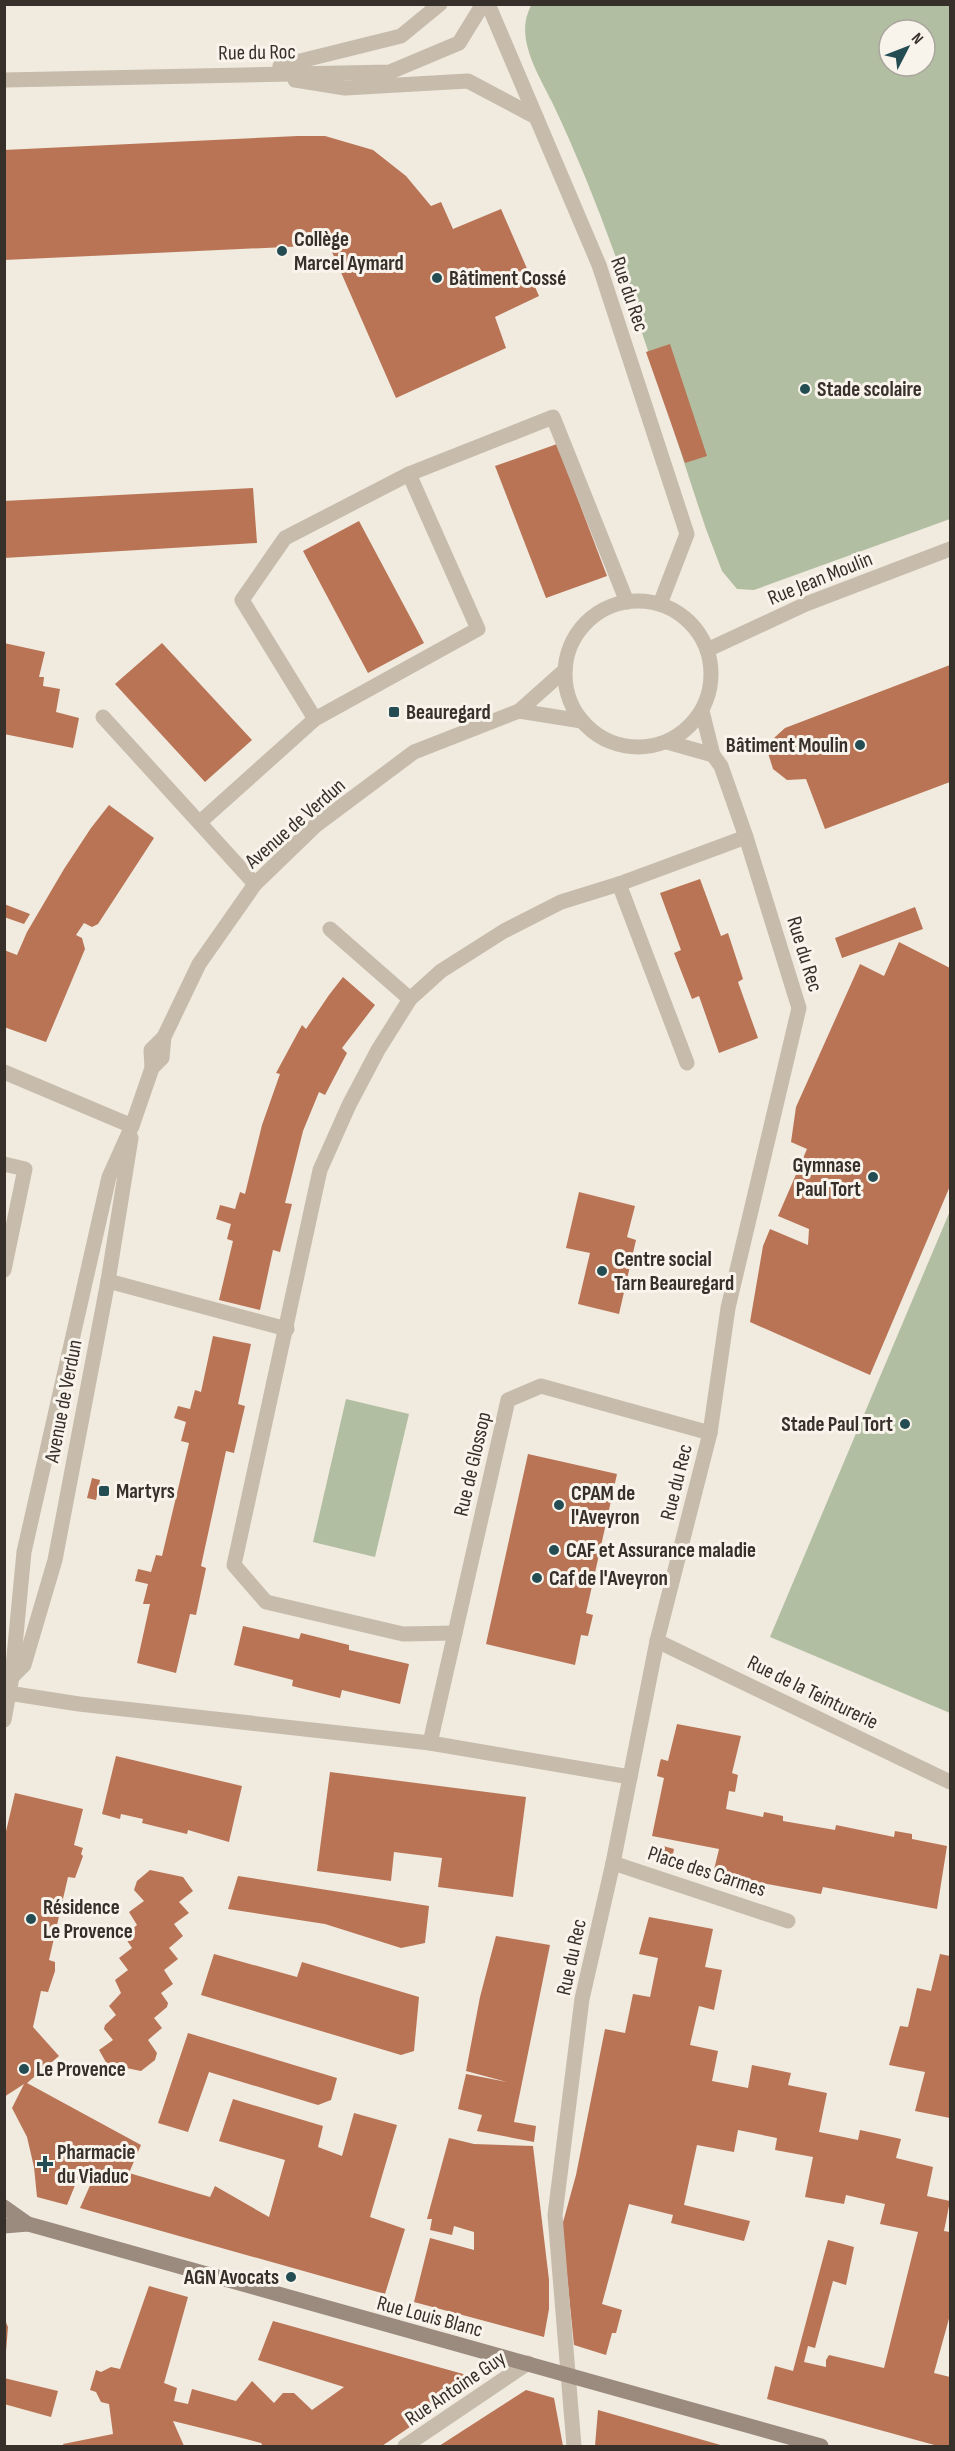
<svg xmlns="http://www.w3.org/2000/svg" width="955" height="2451" viewBox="0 0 955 2451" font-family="'Sofia Sans Condensed',sans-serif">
<rect width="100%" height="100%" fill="#f0eadf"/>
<g fill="#b2bea1" fill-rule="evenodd">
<path d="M532 4 950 5V519L754 590 737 589 722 571 706 529C658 386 617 238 552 102 538 73 513 36 532 4ZM889 30H925V66H889Z"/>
<polygon points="950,1211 950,1713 770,1637"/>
<polygon points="346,1399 409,1414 375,1557 313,1542"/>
</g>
<g fill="#b97455">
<polygon points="298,136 325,136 373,150 406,176 431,206 441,202 453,229 501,209 539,296 495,317 506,348 396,398 329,245 4,260 4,150"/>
<polygon points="670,344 707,456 685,463 646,352"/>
<polygon points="557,444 607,576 546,598 495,466"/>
<polygon points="253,488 257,543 4,558 4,501"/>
<polygon points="359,521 424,643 368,673 303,551"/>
<polygon points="4,643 45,652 39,677 44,677 43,686 60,689 56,712 79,718 73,748 4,734"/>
<polygon points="162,643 252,740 205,782 115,684"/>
<polygon points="950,665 950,782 825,829 806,779 787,780 773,769 768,753 774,738 785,728"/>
<polygon points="109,805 154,838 98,924 92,927 84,923 76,935 82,938 85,949 46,1042 4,1027 4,950 17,955 27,932 64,869 91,828"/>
<polygon points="700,879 721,936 728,933 743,979 738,982 758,1038 719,1053 699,996 692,999 674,953 681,950 660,893"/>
<polygon points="4,904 30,914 24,924 4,917"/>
<polygon points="915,907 923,929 842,958 835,938"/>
<polygon points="899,942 950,968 950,1186 870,1375 750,1322 763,1246 770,1229 808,1245 809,1229 778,1216 807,1149 791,1142 796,1107 860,964 884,976"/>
<polygon points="343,977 375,1005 342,1048 347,1053 325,1095 319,1092 303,1131 285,1203 292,1204 280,1252 273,1250 260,1310 219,1300 233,1241 227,1239 231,1224 216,1219 220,1205 235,1209 240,1192 245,1194 262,1125 280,1074 276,1073 302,1025 306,1029 329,995"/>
<polygon points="579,1192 635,1206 627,1237 636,1240 619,1314 578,1304 590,1253 566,1248"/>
<polygon points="213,1336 251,1344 238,1404 245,1406 234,1453 226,1451 201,1566 206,1568 196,1615 190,1614 176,1673 137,1663 150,1604 143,1604 148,1584 135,1581 138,1569 151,1572 156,1555 162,1556 189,1443 181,1441 186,1422 174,1418 178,1406 190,1409 195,1390 201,1392"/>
<polygon points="528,1454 617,1474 586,1613 593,1615 588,1636 581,1635 575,1665 486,1644"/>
<polygon points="92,1478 100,1480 96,1500 87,1498"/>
<polygon points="243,1626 299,1639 301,1633 349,1645 349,1650 409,1664 400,1704 342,1690 340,1698 292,1686 293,1680 234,1665"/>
<polygon points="677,1724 741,1736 732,1773 738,1775 735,1792 729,1791 726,1809 763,1817 764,1812 783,1816 783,1821 835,1830 836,1825 894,1837 895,1831 912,1834 912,1839 947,1846 937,1909 823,1887 821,1894 713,1874 719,1849 652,1836 664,1778 657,1776 660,1762 661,1759 668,1761"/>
<polygon points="116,1756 242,1786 229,1842 188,1830 187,1834 142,1823 143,1819 121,1814 120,1819 102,1814"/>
<polygon points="330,1772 526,1797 513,1897 438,1887 442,1858 394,1852 391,1881 317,1871"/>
<polygon points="15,1793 83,1809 74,1845 83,1848 81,1854 83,1856 75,1878 68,1877 49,1960 55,1962 55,1971 48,1992 41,1991 33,2027 59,2056 27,2083 141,2145 129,2173 210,2197 215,2186 269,2217 285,2160 219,2141 233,2099 323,2126 318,2147 342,2156 354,2113 397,2125 370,2217 405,2229 385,2294 80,2208 92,2181 80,2173 67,2205 37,2197 34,2167 27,2137 12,2108 24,2084 4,2097 4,1840"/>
<polygon points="663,1846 674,1849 671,1863 659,1861"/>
<polygon points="150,1870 183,1877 193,1891 179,1902 189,1913 174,1924 183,1936 169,1948 178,1959 164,1970 173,1984 161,1993 168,2003 167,2007 154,2018 162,2028 148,2040 157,2053 155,2060 141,2071 107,2064 99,2050 113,2040 104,2029 105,2025 116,2015 109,2006 121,1993 115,1980 128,1970 119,1958 132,1948 124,1936 137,1925 129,1912 144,1901 134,1890 137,1881"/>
<polygon points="238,1876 429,1906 425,1943 401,1948 325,1924 228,1909"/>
<polygon points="649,1917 713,1929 705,1967 722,1970 714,2010 699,2006 690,2045 718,2051 712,2081 748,2088 752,2065 791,2073 788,2085 827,2093 819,2132 858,2140 860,2130 901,2139 896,2158 933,2167 927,2196 950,2201 944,2231 950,2232 950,2315 934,2373 950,2377 950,2446 938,2446 767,2399 775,2366 793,2371 828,2240 854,2247 846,2285 833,2281 815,2348 808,2346 804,2362 826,2367 826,2360 829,2355 884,2368 918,2232 880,2224 885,2204 846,2195 844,2204 805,2197 813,2157 775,2150 777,2138 738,2130 734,2152 697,2145 684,2205 750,2221 744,2241 671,2223 673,2215 629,2204 602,2304 622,2310 616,2333 612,2333 606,2355 574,2345 562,2226 576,2175 605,2029 625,2033 633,1994 650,1997 658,1958 639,1954"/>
<polygon points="496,1936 550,1945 514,2122 536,2126 534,2142 477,2131 482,2115 458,2109 466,2074 507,2082 466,2071 480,1997"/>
<polygon points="214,1954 297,1977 302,1962 419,1997 414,2051 401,2055 201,1995"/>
<polygon points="940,1954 950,1956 950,2118 915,2111 925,2072 889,2065 900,2026 908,2027 917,1988 931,1991"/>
<polygon points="188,2033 337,2078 331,2100 318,2105 209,2072 188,2132 158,2123"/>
<polygon points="449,2138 474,2144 533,2146 549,2280 549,2309 544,2337 414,2302 430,2238 474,2250 474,2232 454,2226 452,2235 430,2230 432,2219 427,2219"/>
<polygon points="149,2286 188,2297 164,2383 177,2388 174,2401 188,2404 192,2389 236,2401 252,2381 274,2403 283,2393 294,2393 312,2410 344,2387 258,2360 273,2321 474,2377 476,2382 382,2446 263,2446 261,2443 246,2439 173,2421 184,2446 64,2446 63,2444 113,2434 109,2404 101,2402 96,2392 90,2390 96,2370 101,2372 111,2367 120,2369"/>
<polygon points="5,2320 8,2327 6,2351 5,2351"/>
<polygon points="4,2378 58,2391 51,2417 4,2404"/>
<polygon points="526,2390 554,2398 563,2446 439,2446"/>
<polygon points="598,2410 724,2446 595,2446"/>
</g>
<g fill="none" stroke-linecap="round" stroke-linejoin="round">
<g stroke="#c7bbac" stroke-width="15">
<polyline points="409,474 553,417 627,602"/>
<polyline points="103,717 255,884"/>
<polyline points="200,822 315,719 242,600 285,538 409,474 478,629 315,719"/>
<polyline points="619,884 746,837"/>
<polyline points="330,929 410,999"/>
<polyline points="4,1164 25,1169 4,1270"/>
<polyline points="108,1281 287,1329"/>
<polyline points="455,1633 403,1634 266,1602 234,1565 320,1170 349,1105 378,1050 410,999 441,971 504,931 561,902 619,884 687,1063"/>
</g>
<g stroke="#c7bbac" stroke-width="15">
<polyline points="488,4 599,265 687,534 660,604"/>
<polyline points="280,66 401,36 440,4"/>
<polyline points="4,80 390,72 459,43 483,4"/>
<polyline points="295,80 345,88 468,81 536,117"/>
<circle cx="638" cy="674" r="73"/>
<polyline points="707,650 806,604 950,549"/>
<polyline points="519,711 582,721"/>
<polyline points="667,742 713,755"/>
<polyline points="152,1068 162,1058 164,1037 199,964 255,884 315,826 414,752 519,711 565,670"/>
<polyline points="4,1072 132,1126"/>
<polyline points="657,1641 950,1782"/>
<polyline points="12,1677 24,1665 55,1560 108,1281 131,1138"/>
<polyline points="8,1693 79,1704 430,1743 630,1777"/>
<polyline points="4,1720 12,1677 24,1552 109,1177 132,1126 152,1068 151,1050 164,1037"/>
<polyline points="430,1743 508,1400 541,1386 710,1433"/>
<polyline points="613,1863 788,1921"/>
<polyline points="405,2446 528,2363"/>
<polyline points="574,2446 555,2215 582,1999 613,1863 657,1641 710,1433 728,1308 799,1008 746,837 721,766 713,755 702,711"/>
</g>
<g stroke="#9b8a7e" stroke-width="15">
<polyline points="4,2207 28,2224"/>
<polyline points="4,2226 28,2224 39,2227 821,2446"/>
</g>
</g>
<g fill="#244d53" stroke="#f8f3eb" stroke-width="2">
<circle cx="282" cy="251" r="6"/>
<circle cx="437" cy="278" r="6"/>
<circle cx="805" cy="389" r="6"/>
<rect x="388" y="706" width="12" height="12" rx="3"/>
<circle cx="860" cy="745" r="6"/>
<circle cx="873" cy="1177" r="6"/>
<circle cx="602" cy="1271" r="6"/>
<circle cx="905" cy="1424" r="6"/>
<rect x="98" y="1485" width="12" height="12" rx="3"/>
<circle cx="559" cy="1505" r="6"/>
<circle cx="554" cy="1550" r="6"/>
<circle cx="537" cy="1578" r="6"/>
<circle cx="31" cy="1919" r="6"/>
<circle cx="24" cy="2069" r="6"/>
<path d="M42 2155h6v6h6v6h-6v6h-6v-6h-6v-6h6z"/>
<circle cx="291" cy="2277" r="6"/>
</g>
<g text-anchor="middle" stroke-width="6" stroke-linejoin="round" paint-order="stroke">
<g font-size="21" fill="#362f2a" stroke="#f8f3eb">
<text transform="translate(257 52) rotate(-1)" y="7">Rue du Roc</text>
<text transform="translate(630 294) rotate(71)" y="7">Rue du Rec</text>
<text transform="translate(820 578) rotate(-22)" y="7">Rue Jean Moulin</text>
<text transform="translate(295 823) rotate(-41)" y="7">Avenue de Verdun</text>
<text transform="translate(805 954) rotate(73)" y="7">Rue du Rec</text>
<text transform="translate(63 1401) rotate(-79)" y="7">Avenue de Verdun</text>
<text transform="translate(472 1464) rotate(-77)" y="7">Rue de Glossop</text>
<text transform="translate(676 1482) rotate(-76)" y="7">Rue du Rec</text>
<text transform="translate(813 1692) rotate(26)" y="7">Rue de la Teinturerie</text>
<text transform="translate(707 1871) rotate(18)" y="7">Place des Carmes</text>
<text transform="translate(571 1957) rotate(-78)" y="7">Rue du Rec</text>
<text transform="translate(430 2316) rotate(15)" y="7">Rue Louis Blanc</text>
<text transform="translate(455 2388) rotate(-34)" y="7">Rue Antoine Guy</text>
</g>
<g font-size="21" font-weight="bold" fill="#362f2a" stroke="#f8f3eb" text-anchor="start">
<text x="294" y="246">Collège<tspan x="294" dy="24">Marcel Aymard</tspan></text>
<text x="449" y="285">Bâtiment Cossé</text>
<text x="817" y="396">Stade scolaire</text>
<text x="406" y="719">Beauregard</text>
<text x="848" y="752" text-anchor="end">Bâtiment Moulin</text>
<text x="861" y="1172" text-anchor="end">Gymnase<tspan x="861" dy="24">Paul Tort</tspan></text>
<text x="614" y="1266">Centre social<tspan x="614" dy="24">Tarn Beauregard</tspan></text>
<text x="893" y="1431" text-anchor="end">Stade Paul Tort</text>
<text x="116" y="1498">Martyrs</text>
<text x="571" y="1500">CPAM de<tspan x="571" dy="24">l'Aveyron</tspan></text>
<text x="566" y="1557">CAF et Assurance maladie</text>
<text x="549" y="1585">Caf de l'Aveyron</text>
<text x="43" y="1914">Résidence<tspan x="43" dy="24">Le Provence</tspan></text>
<text x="36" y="2076">Le Provence</text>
<text x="57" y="2159">Pharmacie<tspan x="57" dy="24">du Viaduc</tspan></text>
<text x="279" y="2284" text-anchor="end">AGN Avocats</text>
</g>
</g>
<rect width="955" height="2451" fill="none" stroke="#362f2a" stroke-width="12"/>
<g transform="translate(907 48) rotate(48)"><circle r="28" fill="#f8f3eb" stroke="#aaa59e" stroke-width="1.5"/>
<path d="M0-4.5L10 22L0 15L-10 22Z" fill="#244d53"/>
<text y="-9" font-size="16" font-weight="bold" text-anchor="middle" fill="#362f2a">N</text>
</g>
</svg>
